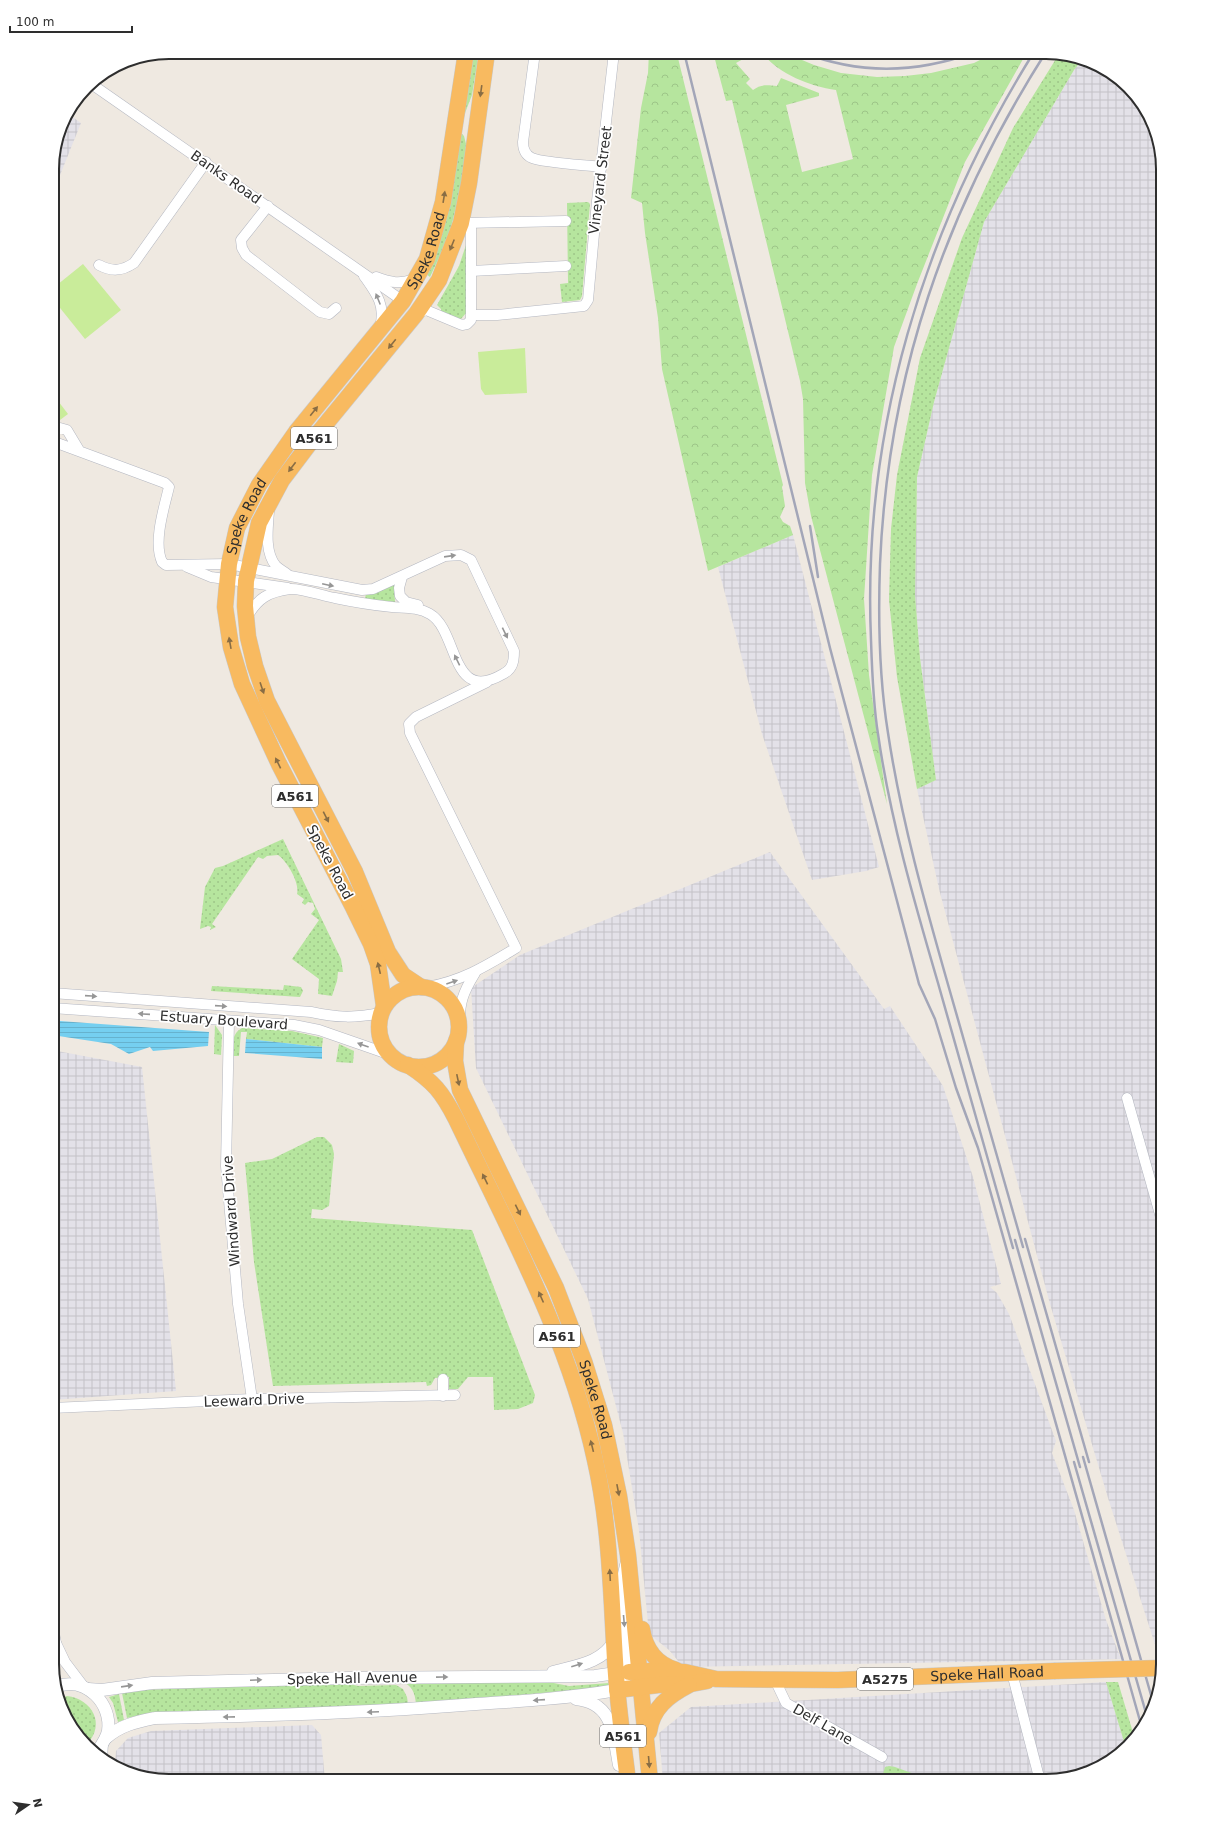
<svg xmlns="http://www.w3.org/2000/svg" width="1215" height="1833" viewBox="0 0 1215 1833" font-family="'DejaVu Sans',sans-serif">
<defs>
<pattern id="industrial-grid" width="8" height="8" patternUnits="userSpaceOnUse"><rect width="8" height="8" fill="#e3e1e8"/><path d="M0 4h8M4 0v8" fill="none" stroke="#c3c1c7"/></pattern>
<pattern id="grass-dots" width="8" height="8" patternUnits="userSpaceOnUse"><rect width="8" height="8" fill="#b6e59e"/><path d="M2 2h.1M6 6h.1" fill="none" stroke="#9dc588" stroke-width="1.8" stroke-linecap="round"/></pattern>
<pattern id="forest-crowns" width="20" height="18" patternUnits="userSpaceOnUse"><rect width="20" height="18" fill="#b6e59e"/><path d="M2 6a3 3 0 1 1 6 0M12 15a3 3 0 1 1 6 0" fill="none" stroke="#9dc588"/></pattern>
<pattern id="water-rules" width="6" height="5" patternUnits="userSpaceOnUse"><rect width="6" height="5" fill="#75cff0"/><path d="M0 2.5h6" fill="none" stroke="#66b2ce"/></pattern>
</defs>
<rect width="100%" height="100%" fill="#efe9e1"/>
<g fill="url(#industrial-grid)">
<polygon points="1081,61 1111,72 1147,111 1163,169 1163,1657 1159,1657 1108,1498 1050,1304 939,889 917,789 936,780 920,658 915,595 917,477 934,402 984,222 1074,70"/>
<polygon points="67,113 81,123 52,195 52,161 64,117"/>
<polygon points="793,535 879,867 866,871 812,880 762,734 718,567"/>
<polygon points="770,852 884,1009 890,1006 943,1086 973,1177 1001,1284 990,1287 997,1293 1009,1314 1056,1441 1052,1453 1074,1510 1106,1620 1121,1659 683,1667 669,1650 649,1634 639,1530 623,1433 588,1299 476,1068 471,988 520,955"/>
<polygon points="52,1050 142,1067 176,1391 52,1400"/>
<polygon points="1106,1682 1125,1745 1104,1765 1046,1781 663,1781 659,1733 691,1707"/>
<polygon points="312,1725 321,1735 325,1781 161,1781 115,1765 116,1751 128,1738 151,1731"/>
</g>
<g fill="url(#grass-dots)">
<polygon points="471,52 479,52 472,95 465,113 463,113"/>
<polygon points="1059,54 1081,61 1074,70 984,222 934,402 917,477 915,595 920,658 936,780 917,789 897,677 889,600 891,529 897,475 920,358 962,238 1013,128"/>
<polygon points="460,132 464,136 466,144 464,174 449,236 430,277 426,274"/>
<polygon points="588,202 590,204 582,296 580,300 562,302 560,284 568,283 567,203"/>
<polygon points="466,245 468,246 467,312 460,320 441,313 441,309 437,305 459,266"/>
<polygon points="394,585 395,602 365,599 366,593"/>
<path d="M283 839 341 959 343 972H338L337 981 332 996 318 994 319 979 292 959 319 920 311 914 315 909 313 903 308 902 305 905 302 903 304 899 297 894C300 883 287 861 278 855L267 856 263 859 258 857 212 924 216 927 210 930 211 927 208 926 200 929 205 887 215 868 223 866Z"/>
<polygon points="284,985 301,987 303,991 300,997 211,991 212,986 283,990"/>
<polygon points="215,1025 222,1035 221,1055 214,1054"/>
<path d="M242 1028 292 1031 323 1038 322 1047 246 1039 247 1032H241L239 1056H232C233 1045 231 1034 242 1028Z"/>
<polygon points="339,1044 354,1051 353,1063 336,1062"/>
<polygon points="317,1137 324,1137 332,1145 334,1154 329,1206 322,1210 312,1209 311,1218 472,1230 535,1395 533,1403 518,1409 494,1410 493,1377 468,1377 458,1389 449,1389 449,1377 435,1378 431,1385 427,1386 426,1382 273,1386 254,1262 245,1163 272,1159"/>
<path d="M518 1676 569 1686 609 1683 610 1687 416 1704C415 1693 412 1685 402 1682Z"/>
<polygon points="341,1682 358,1686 396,1685 403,1689 407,1697 408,1704 136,1716 127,1718 122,1693 142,1690"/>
<polygon points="1106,1682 1118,1682 1134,1736 1125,1745"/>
<polygon points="119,1694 124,1720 118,1722 113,1703 109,1697"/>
<path d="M67 1696C92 1699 106 1724 87 1744L68 1722 61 1698Z"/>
<polygon points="889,1766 895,1767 928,1779 942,1779 943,1781 881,1781 885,1767"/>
</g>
<g fill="url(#forest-crowns)">
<polygon points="649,52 677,52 677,54 783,485 782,487 785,506 780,517 783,522 790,526 793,535 708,571 662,369 658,318 645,233 642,203 631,198 641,108 648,73"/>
<path d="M713 52H754L759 57 753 59 745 58 736 63 750 79 746 83 753 90C761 84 767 85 777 86L781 78 819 93V96L786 105 802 172 853 159 836 90C809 86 779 74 761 52H783L814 65 841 73 877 77 905 76 931 73 974 63 996 52H1027L965 162 917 284 894 347 872 475 864 599 869 675 887 804 811 516 805 483 803 399 800 381 732 100 726 101Z"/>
</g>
<g fill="#c9ec9a">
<polygon points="83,264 121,310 85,339 52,298 52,289"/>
<polygon points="525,348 527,393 485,395 481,389 478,352"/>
<polygon points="52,393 68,414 52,426"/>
</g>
<g fill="url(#water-rules)">
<polygon points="60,1021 209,1032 208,1046 153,1051 150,1047 129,1054 111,1044 52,1035 52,1025"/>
<polygon points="246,1039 322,1047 322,1059 245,1053"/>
</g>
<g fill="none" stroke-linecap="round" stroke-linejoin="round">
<g stroke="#b4b7c1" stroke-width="11">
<g id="minor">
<path d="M535 52 523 142C523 149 525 155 532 158 544 163 586 165 602 167"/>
<polyline points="90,83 403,301"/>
<polyline points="268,206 241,240 242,248 246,255 320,312 329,314 336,308"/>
<polyline points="465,223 566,221"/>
<path d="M99 265C112 272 122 271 134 263L206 162"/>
<polyline points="471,271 566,266"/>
<path d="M364 276C376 293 386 305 380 327"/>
<path d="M376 277C392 283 399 284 415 279"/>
<polyline points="416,314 426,310 462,325 467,324 471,320 471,224"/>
<polyline points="472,315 497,315 584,306 588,300 597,201 614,52"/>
<path d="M79 450 67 430 60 428 54 431 53 437 57 443 165 483 169 487C164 508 153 542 162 562L166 565 229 564 362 590 373 589 445 556 461 555 471 560 514 651C514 661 513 669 503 674 450 705 459 631 430 614 419 607 404 608 392 607 372 605 354 602 335 598 323 596 301 588 290 589 268 592 258 598 247 617"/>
<path d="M269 511C268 527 264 552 276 566 279 569 283 571 287 574"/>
<polyline points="187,567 211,577 288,588"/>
<polyline points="402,577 399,588 400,596 406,602 418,605"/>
<path d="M427 987C462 981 486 966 516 948L410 733 409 724 416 717 487 682"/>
<path d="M52 993 311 1012C339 1018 354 1018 381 1013"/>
<polyline points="52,1008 294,1025 319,1030 391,1055"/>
<polyline points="229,1021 226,1166 238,1304 252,1399"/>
<path d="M459 1027C460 1002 462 994 475 973"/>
<polyline points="1127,1098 1163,1225"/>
<polyline points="443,1379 443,1396"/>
<polyline points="52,1408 252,1399 455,1395"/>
<polyline points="52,1623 56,1643 53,1670"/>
<polyline points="56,1643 65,1662 84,1687"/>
<polyline points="1012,1673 1040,1781"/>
<polyline points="775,1680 786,1703 882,1757"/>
<polyline points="102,1759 103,1743"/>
</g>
</g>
<g stroke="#b4b7c1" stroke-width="13">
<g id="tertiary">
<path d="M553 1672C574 1666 603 1663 614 1641"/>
<path d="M58 1686C86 1677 112 1703 108 1731 106 1740 101 1746 96 1753"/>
<polyline points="88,1689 102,1690 152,1683 349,1678 595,1676 616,1673"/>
<path d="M576 1699C614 1703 613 1735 619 1765"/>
<path d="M106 1738C121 1725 136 1722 155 1718 262 1716 369 1713 476 1704 523 1701 570 1698 617 1690L628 1672 621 1588 626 1565"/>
</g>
</g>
<g stroke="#c9c9c9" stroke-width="17">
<g id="trunk">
<polyline points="421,987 403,975 388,952 355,872 267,701 255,666 248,637 245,606 246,581 259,523 282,480 310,443 416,314 439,280 461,223 469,183 487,52"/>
<circle cx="419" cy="1027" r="40"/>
<path id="s1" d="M384 1006 378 964 371 944 352 905 279 764 242 684 231 647 225 607 229 564 237 528 259 485 296 432 403 301 427 259 443 202 466 52"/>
<path id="s2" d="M456 1041 455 1061 460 1090 556 1288 584 1361 604 1425 619 1496 628 1555 650 1781"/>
<path d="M408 1065C434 1082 442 1092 456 1119 509 1230 569 1339 595 1460 610 1526 611 1593 615 1660 617 1700 623 1741 628 1781"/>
<path d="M642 1629C645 1648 656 1664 676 1670"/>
<path id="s3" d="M629 1672 650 1671 685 1672 716 1679 838 1680 1054 1671"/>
<polyline points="617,1690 658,1685 691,1684 707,1681"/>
<path d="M649 1732C652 1708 668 1696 689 1685"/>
</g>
</g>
<use href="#minor" stroke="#fff" stroke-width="10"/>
<use href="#tertiary" stroke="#fff" stroke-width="12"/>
<use href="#trunk" stroke="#f8ba60" stroke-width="16"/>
<g stroke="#a3a6b8" stroke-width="2.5">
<polyline points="684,52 830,648 919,984 935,1019 956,1088 978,1148 1142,1728"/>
<path d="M802 52C859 75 918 73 975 52"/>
<polyline points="810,526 818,577"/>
<polyline points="1025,1239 1089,1462"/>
<polyline points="1015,1240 1080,1467"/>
<path d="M1023 1247C998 1161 974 1074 949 988 925 904 901 819 888 733 879 677 878 620 880 564 888 375 945 211 1046 52"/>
<path d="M1013 1248C988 1160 963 1071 938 983 914 901 890 818 878 734 873 703 872 671 871 640 862 430 923 230 1034 52"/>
<polyline points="1083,1457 1153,1702"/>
<polyline points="1074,1462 1148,1720"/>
</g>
<g stroke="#c9c9c9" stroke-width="17" stroke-linecap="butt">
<polyline id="trunk-bridge" points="1054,1671 1162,1668"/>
</g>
<use href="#trunk-bridge" stroke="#f8ba60" stroke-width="16"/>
</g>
<defs><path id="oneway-solid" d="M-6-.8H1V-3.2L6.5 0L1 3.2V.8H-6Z"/></defs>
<g fill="#896d44">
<use href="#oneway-solid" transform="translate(481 91) rotate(98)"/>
<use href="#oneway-solid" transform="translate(444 197) rotate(-81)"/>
<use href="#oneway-solid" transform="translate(452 245) rotate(112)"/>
<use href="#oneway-solid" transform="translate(392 344) rotate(129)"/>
<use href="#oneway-solid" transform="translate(314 411) rotate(-51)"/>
<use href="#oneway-solid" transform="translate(292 467) rotate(127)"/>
<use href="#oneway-solid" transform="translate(230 643) rotate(-100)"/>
<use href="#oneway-solid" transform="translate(262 688) rotate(71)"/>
<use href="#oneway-solid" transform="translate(278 763) rotate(-116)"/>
<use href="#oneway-solid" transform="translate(326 817) rotate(63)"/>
<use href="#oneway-solid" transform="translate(379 968) rotate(-103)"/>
<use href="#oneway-solid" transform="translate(458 1080) rotate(78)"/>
<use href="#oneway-solid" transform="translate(485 1179) rotate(-116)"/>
<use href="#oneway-solid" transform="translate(518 1210) rotate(64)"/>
<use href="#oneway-solid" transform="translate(541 1297) rotate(-114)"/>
<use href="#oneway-solid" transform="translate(592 1446) rotate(-104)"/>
<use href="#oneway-solid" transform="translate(618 1490) rotate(79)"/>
<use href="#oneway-solid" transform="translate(610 1575) rotate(-93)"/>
<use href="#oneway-solid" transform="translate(649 1762) rotate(85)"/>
</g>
<g fill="#969696">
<use href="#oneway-solid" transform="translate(378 299) rotate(-112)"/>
<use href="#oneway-solid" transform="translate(450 556) rotate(-8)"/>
<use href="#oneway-solid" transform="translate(328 585) rotate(12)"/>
<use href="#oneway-solid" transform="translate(505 633) rotate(64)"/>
<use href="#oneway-solid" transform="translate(457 660) rotate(-116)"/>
<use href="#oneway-solid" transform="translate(452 982) rotate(-19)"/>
<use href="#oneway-solid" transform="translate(91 996) rotate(4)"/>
<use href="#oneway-solid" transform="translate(221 1006) rotate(4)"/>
<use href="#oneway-solid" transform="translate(144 1014) rotate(-176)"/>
<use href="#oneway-solid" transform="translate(363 1045) rotate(-160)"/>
<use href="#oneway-solid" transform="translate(624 1621) rotate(85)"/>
<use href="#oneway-solid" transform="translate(577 1665) rotate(-17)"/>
<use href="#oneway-solid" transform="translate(442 1677) rotate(-1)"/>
<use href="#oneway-solid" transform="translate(256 1680) rotate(-2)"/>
<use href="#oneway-solid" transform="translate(127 1686) rotate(-8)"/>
<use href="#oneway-solid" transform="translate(539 1700) rotate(176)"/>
<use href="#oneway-solid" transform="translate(373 1712) rotate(177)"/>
<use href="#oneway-solid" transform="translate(229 1717) rotate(179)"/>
</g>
<g text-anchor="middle" stroke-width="3.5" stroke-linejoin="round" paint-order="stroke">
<g fill="#fff" stroke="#6d6d6d" stroke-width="1">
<rect x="291" y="427" width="46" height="22" rx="3"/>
<rect x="272" y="785" width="46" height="22" rx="3"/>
<rect x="534" y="1325" width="46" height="22" rx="3"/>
<rect x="857" y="1668" width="56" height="22" rx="3"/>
<rect x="600" y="1725" width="46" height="22" rx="3"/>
</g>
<g font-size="13" font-weight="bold" fill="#2e2e2e">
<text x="314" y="443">A561</text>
<text x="295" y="801">A561</text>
<text x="557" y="1341">A561</text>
<text x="885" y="1684">A5275</text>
<text x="623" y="1741">A561</text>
</g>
<g font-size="14" fill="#2e2e2e" stroke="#fff">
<text transform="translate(226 177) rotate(35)" y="5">Banks Road</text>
<text transform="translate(600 180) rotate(-83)" y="5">Vineyard Street</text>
<text dy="5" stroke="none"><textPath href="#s1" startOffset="851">Speke Road</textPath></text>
<text dy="5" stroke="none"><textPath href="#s1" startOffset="527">Speke Road</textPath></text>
<text transform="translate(330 862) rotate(62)" y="5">Speke Road</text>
<text transform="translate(224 1020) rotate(4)" y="5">Estuary Boulevard</text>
<text transform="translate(231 1211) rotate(-94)" y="5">Windward Drive</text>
<text transform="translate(254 1400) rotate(-2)" y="5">Leeward Drive</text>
<text dy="5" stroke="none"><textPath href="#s2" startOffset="388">Speke Road</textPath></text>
<text dy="5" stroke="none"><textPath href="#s3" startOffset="359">Speke Hall Road</textPath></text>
<text transform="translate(352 1678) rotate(-1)" y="5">Speke Hall Avenue</text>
<text transform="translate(823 1724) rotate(30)" y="5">Delf Lane</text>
</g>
</g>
<path d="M0 0H1215V1833H0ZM169 59H1046A110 110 0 0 1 1156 169V1664A110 110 0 0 1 1046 1774H169A110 110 0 0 1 59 1664V169A110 110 0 0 1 169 59Z" fill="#fff" fill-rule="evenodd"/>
<path fill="none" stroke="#2e2e2e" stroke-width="2" d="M169 59H1046A110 110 0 0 1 1156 169V1664A110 110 0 0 1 1046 1774H169A110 110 0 0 1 59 1664V169A110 110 0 0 1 169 59Z"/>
<g transform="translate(28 1805) rotate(77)" stroke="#ffffff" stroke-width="3" paint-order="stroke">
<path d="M0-3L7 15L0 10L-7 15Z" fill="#2e2e2e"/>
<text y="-6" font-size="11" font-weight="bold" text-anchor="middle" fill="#2e2e2e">N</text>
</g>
<path d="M10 26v6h122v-6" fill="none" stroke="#2e2e2e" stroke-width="2"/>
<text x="16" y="26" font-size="12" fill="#2e2e2e" stroke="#ffffff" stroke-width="3" paint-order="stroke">100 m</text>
</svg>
